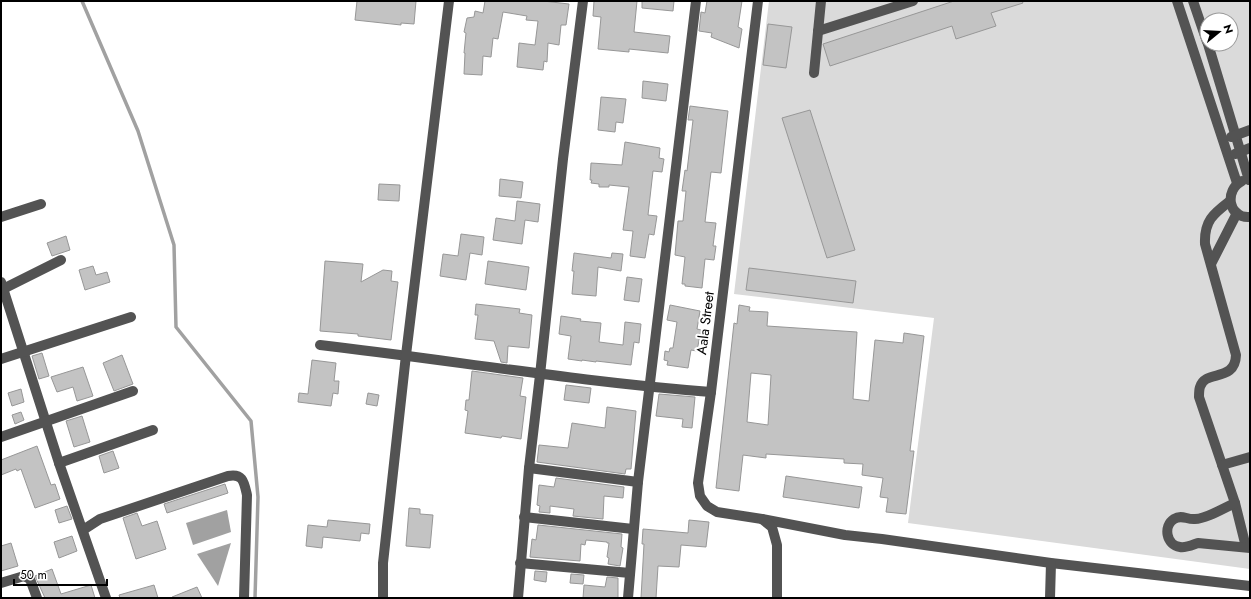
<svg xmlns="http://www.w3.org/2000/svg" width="1251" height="599" viewBox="0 0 1251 599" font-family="Jost,sans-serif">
<rect width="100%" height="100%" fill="#fff"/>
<path fill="#dadada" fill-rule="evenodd" d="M769 1H1250V569L908 523 934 318 734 294ZM1207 20H1231V44H1207Z"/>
<g fill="#a1a1a1">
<polygon points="227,510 231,532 193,545 186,523"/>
<polygon points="231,543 218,586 197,554"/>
</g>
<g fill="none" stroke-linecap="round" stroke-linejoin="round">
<polyline stroke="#a1a1a1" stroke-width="3.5" points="82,1 138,131 174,245 176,327 251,421 258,497 255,598"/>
</g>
<g fill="#c3c3c3" stroke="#979797" fill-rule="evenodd">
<polygon points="357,1 416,1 414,24 401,23 401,25 355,20"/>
<polygon points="485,1 543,1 569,4 566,25 561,25 559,45 548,43 547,62 544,61 543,70 517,67 519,43 535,45 538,21 526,20 527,16 503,12 498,39 493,38 491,57 483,56 482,75 464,74 465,53 464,53 466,33 464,32 467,18 474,17 475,11 483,13"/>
<polygon points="594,1 637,1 634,32 670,36 668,53 629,49 629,52 598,49 601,17 593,16"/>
<polygon points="642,1 674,1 673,11 642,8"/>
<polygon points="707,1 742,1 738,27 742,29 739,48 711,37 712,33 699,31 701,12 705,13"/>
<polygon points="954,1 1022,1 1023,3 991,13 996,26 956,39 952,26 830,66 823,44"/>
<polygon points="768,24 792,27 786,68 763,65"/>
<polygon points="643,81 668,84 666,101 642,98"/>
<polygon points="601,97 626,99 623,123 616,122 615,132 598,130"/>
<polygon points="690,106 728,111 721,173 711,172 705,222 716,223 713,246 716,246 714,260 705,259 702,288 685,286 685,284 682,284 685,257 675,255 678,221 683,221 686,191 682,191 685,170 687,171 693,120 688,120"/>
<polygon points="810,110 855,250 827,258 782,118"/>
<polygon points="625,142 660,148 659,158 664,159 662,172 653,171 648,215 657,216 654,235 649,234 645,258 630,256 633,231 623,230 629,187 609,185 609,187 599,187 599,184 591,183 592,180 590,180 591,163 622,165"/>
<polygon points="500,179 523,182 521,198 499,196"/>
<polygon points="379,184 400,185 399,201 378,200"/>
<polygon points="517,201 540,204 538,222 525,220 522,244 493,240 496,218 515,221"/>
<polygon points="461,234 484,237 482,255 470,253 466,280 440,276 443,254 458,256"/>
<polygon points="66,236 70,250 52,256 47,243"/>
<polygon points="574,253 611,258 612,253 623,254 621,271 598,267 596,296 572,294 574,271 572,271"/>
<polygon points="325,261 363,264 361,282 383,270 392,271 391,281 398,282 391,340 358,336 358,334 320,331"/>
<polygon points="488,261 529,267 526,290 485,284"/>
<polygon points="93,266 96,275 107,272 110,282 85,290 79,270"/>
<polygon points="749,268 856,281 853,303 746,290"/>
<polygon points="627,277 642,279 639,302 624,300"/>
<polygon points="476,304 520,309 519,313 532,315 529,348 508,346 507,363 501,362 494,341 475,339 478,315 475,315"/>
<polygon points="670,305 700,311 697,329 701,330 697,351 691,350 688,368 667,365 668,361 664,360 665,351 669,352 670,348 673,348 677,322 667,320"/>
<path d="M739 305 750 307 749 311 768 312 767 326 857 332 853 399 869 401 875 340 903 343 904 333 924 336 910 451H914L906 514 886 512 888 498 880 497 883 478 862 475 863 464 844 463V459L766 454V458L743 455 739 491 716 488 734 323 737 324ZM751 373 771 375 768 425 747 422Z"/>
<polygon points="561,316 581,319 580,321 601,323 599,342 623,345 625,322 641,324 639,343 634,342 631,365 596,361 596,362 582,360 582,361 568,359 571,336 559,334"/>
<polygon points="42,353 49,376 39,379 32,356"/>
<polygon points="122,355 133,384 114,391 103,363"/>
<polygon points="312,360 336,363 334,381 339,381 338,394 333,393 331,406 298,402 299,393 308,394"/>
<polygon points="83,367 93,396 77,401 73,387 57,392 51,377"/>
<polygon points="472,371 523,378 520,396 526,397 521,439 502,436 501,438 465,433 468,411 465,410 466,400 469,400"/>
<polygon points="566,385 591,388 589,403 564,400"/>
<polygon points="21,389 24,402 12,406 8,393"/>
<polygon points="368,393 379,395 377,406 366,404"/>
<polygon points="659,394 695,397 692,428 682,427 683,419 656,416"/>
<polygon points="607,407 636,411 631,469 626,469 625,474 537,462 539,445 568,448 572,423 605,428"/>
<polygon points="21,412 24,420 15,424 12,415"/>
<polygon points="82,416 90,442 74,447 66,421"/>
<polygon points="37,446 51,485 55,484 60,499 35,508 21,469 17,471 16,469 1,475 1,460"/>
<polygon points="113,451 119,468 104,473 99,456"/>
<polygon points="786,476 862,487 859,508 783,497"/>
<polygon points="556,478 624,487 623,498 604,496 603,519 573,516 574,509 550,506 550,513 539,512 540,506 537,505 539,485 554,487"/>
<polygon points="225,484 228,493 167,513 164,504"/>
<polygon points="67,506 72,519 59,523 55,510"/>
<polygon points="409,508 420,509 420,514 433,515 430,548 406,546"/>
<polygon points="137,513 142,526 157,521 166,549 136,559 123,518"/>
<polygon points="328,520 370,524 369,534 361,533 360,541 323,537 322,548 306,546 308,525 327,527"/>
<polygon points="689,520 709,522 706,547 681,545 679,567 658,566 656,598 641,598 644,544 642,544 643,529 688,533"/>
<polygon points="538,525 622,534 621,547 623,548 620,566 608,564 609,558 607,557 609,543 607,543 607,542 586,540 585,545 581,544 580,561 530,557 532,539 536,540"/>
<polygon points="72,536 77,551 59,558 54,542"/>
<polygon points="11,543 18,566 1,571 1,546"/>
<polygon points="52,569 61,594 91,585 95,598 45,598 35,576"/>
<polygon points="535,571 547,572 546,582 534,580"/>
<polygon points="571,574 584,575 583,584 570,583"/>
<polygon points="607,577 618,578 618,598 583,598 584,585 605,587"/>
<polygon points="154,585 158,598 120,598 119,595"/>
<polygon points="197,587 202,598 172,598 172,597"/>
</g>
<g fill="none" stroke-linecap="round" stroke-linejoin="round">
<g stroke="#535353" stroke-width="10">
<polyline points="758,1 711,392 698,483 700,496 707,506 717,512 762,519 845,535 882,539 1051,563 1250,586"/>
<polyline points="1177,1 1237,183"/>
<polyline points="1193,1 1207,42"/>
<polyline points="818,31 913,1"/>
<polyline points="1208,44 1249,180"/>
<polyline points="814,73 821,1"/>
<polyline points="1231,137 1250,130"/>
<polyline points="1235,154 1250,148"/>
<path d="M1242 181C1224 190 1228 219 1250 217"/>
<path d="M1230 201C1213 214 1204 221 1205 244L1236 355C1235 383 1205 369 1200 387 1199 390 1199 393 1199 397L1235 503 1246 547"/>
<polyline points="1,217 41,204"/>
<polyline points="1211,264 1237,213"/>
<polyline points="1,282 59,463 106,598"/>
<polyline points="3,289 61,260"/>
<path d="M320 345C450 360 580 382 711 392"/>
<polyline points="1,359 131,317"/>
<polyline points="1,437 133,391"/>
<polyline points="59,463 153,430"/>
<polyline points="1222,465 1250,457"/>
<polyline points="529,468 638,482"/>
<path d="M1235 503C1224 508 1206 519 1195 519 1187 520 1182 514 1174 519 1163 526 1166 545 1180 547 1186 548 1192 545 1198 543L1250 548"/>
<polyline points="524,517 633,529"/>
<polyline points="762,519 772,527 777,545 777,598"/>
<path d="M83 530 100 519 228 476C243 473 244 482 247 495L244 598"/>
<polyline points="520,563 630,573"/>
<polyline points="1,583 24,576 30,579 37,598"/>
<polyline points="383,598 383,563 406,355 449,1"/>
<polyline points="518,598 529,468 540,375 563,159 583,1"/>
<polyline points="628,598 638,482 696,1"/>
<polyline points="1050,598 1051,563"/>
</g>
</g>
<g text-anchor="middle" stroke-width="4" stroke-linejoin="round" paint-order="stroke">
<g font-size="14" fill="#000" stroke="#fff">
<text transform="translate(705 323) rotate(-83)" y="5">Aala Street</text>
</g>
</g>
<rect width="1251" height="599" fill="none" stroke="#000000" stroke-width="4"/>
<g transform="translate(1219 32) rotate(72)"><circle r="19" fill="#ffffff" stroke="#999999"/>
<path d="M0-3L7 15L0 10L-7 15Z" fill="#000000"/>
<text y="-6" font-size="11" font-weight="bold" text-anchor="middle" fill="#000000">N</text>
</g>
<path d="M14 579v6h93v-6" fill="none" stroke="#000000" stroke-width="2"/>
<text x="20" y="579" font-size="12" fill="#000000" stroke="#ffffff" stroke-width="3" paint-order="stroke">50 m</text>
</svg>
